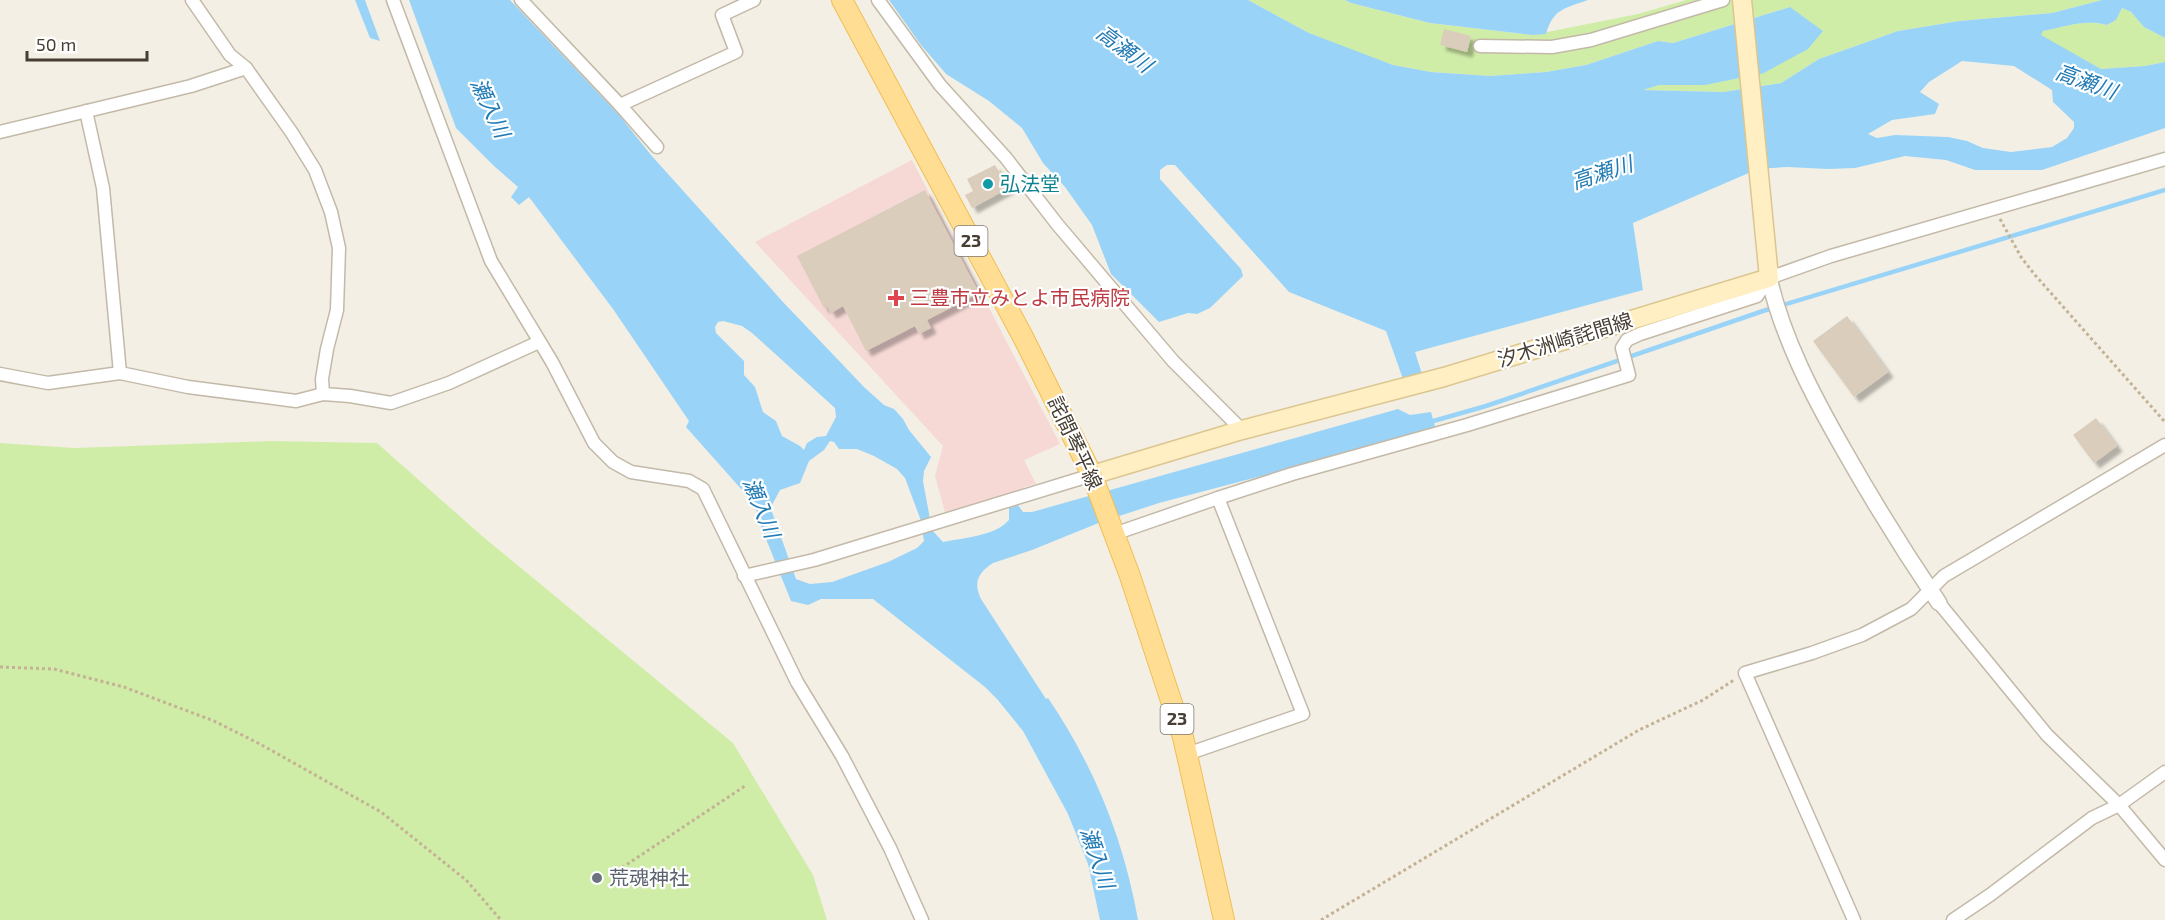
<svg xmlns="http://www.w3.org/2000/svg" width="2165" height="920" viewBox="0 0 2165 920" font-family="'Exo 2','Noto Sans JP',sans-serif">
<defs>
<filter id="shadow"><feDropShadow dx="5.5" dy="5.5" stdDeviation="1.5" flood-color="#0004"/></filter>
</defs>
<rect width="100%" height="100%" fill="#f4efe4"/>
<polygon fill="#f6d9d5" points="912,160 1060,444 1024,460 1036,484 1024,487 1017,495 946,516 935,476 943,446 755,242"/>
<g fill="#d0eda8">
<polygon points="1248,0 1345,0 1351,3 1430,23 1532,35 1638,14 1686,0 2102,0 2052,13 1959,21 1898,31 1819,59 1781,83 1723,92 1641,90 1659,85 1705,85 1790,7 1673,43 1658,41 1586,65 1546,72 1490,76 1431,72 1393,65 1354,51 1309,33"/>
<path d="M2122 8 2131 12 2144 27 2165 38V62L2145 66 2101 69 2041 36 2042 31C2065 27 2085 19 2107 25L2116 20Z"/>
<polygon points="272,441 377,443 481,535 733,743 813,875 827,920 0,920 0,443 74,448"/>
</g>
<g fill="#99d4f8" fill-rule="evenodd">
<polygon points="355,0 365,0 380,41 370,38"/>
<path d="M409 0H510L619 115 651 155 783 302 864 387 884 405 894 409 903 419 909 430 931 457 924 471 923 481 932 530 943 542C963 538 995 536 1009 520V508L1018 505 1023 512H1032L1398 409 1410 415 1431 412 1436 430 1159 503 1101 522 1032 550 993 563C978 573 973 582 981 599L1046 699 1048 698C1093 764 1124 839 1138 920H1100L1088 864 1068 814 1023 731 997 699 985 687 873 599H821L808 605 791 601 760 524 762 519 742 490 686 427 689 421 613 309 529 197 519 205 511 197 518 187 494 166 456 128ZM723 321 742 326 752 333 835 408 836 417 826 436 817 437 807 443 804 450 800 446 782 436 776 421 763 412 755 387 744 375V361L716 333 715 327 718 322ZM830 441 834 442 839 449H857L874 456 897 469 905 478 920 518 924 541 917 548 888 562 832 582 810 584 796 579 772 512V505L780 490 800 483 809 461 824 450Z"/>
<path d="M889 0H1248L1309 33 1393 65 1431 72 1490 76 1546 72 1586 65 1658 41 1673 43 1790 7 1823 31 1808 49 1764 73 1705 85H1659L1643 90 1723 92 1781 83 1819 59 1898 31 1959 21 2052 13 2102 0H2165V38L2144 27 2131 12 2122 8 2116 20 2107 25C2085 19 2065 27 2043 31L2041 35 2101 69 2145 66 2165 62V128L2042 170H1975L1946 160 1905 156 1855 168 1828 169 1787 167 1758 169 1633 223 1643 290 1415 352 1422 374 1403 379 1386 331 1289 292 1175 165H1167L1160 170V179L1241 269 1243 276 1210 308 1197 314 1188 313 1159 322 1111 274 1092 225 1065 187 1043 163 1022 128 989 101 946 74 921 45ZM1962 61 2014 66 2052 90 2053 102 2074 122V128L2067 138 2052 147 2011 152 1983 148 1967 141 1948 137 1895 135 1877 138 1868 134 1892 120 1935 114 1939 104 1920 92 1929 82Z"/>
<path d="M1345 0H1588C1565 8 1553 9 1546 34L1532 35 1430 23 1351 3Z"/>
</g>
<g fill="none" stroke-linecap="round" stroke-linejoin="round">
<polyline stroke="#99d4f8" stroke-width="4.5" points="1430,422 1486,406 1763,311 2165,190"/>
</g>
<g fill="#dacdbb" filter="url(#shadow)">
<polygon points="1444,29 1471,36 1467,52 1440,45"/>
<polygon points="995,165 1009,188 972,208 965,195 973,191 967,179"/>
<polygon points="925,190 979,293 927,320 931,328 919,334 915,326 866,351 843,306 831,313 827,306 824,308 797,256"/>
<polygon points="1847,316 1888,372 1854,397 1813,341"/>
<polygon points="2096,418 2117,446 2094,463 2073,435"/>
</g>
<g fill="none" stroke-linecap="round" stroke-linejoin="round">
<g stroke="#c3b9a8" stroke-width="15">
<g id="minor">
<polyline points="192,0 230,55 246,68 292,133 315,170 331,212 339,248 337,310 327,349 322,379 323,394"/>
<polyline points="393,0 491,261 552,362 594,443 613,462 631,472 689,481 703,489 797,682 842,756 890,848 922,920"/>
<polyline points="521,0 620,105 736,52 722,15 754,0"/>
<polyline points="878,0 940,85 1006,158 1057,224 1173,361 1242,430"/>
<polyline points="1480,46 1552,47 1591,40 1723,0"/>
<polyline points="620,105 657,147"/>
<polyline points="86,111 103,188 120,373"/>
<polyline points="0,132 191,86 246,68"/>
<polyline points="0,374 48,383 120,373 188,387 296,401 323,394 350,396 391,403 449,383 539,342"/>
<polyline points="1218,498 1292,474 1467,425 1629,375 1622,348 1627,340 1640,334 1757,296 1769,278 1831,256 2165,159"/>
<polyline points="1114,534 1218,498 1303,714 1187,754"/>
<polyline points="744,576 814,560 1092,475"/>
<polyline points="1939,603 2047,735 2119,805 2165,860"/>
<polyline points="1854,920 1745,673 1812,653 1862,635 1911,609 1944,576 2165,445"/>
<polyline points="1953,920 1990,895 2092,818 2119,805 2165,772"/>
</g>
</g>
<g stroke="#c3b9a8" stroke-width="18">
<path id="tertiary" d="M1769 278C1783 339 1813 396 1844 450 1874 503 1905 553 1939 603"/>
</g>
<g stroke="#dcc690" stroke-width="21">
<polyline id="secondary" points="1092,475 1242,430 1444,377 1769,278 1742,0"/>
</g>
<g stroke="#f1be55" stroke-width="22">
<polyline id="primary" points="842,0 1023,337 1092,475 1130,576 1183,737 1224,920"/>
</g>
<g stroke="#c4b295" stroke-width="3" stroke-dasharray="3 3" stroke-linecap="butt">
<polyline points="2000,219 2021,257 2035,275 2165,422"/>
<polyline points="0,667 54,669 124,687 214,721 260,744 381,812 466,880 501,920"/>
<polyline points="617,871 745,786"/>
<polyline points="1321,920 1639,730 1703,700 1734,680"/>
</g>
<use href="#minor" stroke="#fff" stroke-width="12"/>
<use href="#tertiary" stroke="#fff" stroke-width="15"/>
<use href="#secondary" stroke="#ffefc3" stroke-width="18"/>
<use href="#primary" stroke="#ffdd92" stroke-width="20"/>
</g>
<circle fill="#0f9aa8" stroke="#fff" stroke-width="2" cx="988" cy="184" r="6"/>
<path fill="#e0444e" stroke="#fff" stroke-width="2" d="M893 289h6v6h6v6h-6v6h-6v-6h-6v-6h6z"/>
<circle fill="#6b7280" stroke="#fff" stroke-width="2" cx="597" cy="878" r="6"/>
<g text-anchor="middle" stroke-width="4.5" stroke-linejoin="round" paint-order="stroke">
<g fill="#fff" stroke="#7e7870" stroke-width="1.5">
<rect x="954.5" y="226" width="33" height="30" rx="4.5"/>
<rect x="1160.5" y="704" width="33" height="30" rx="4.5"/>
</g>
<g font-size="18" font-weight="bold" fill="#473e33">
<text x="971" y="247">23</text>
<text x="1177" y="725">23</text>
</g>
<g font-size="20" fill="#0d838f" stroke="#fff" text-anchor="start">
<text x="1000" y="191">弘法堂</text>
</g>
<g font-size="20" fill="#be3a42" stroke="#fff" text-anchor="start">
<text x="910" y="305">三豊市立みとよ市民病院</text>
</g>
<g font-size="20" fill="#473e33" stroke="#fff">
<text transform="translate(1565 340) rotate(-17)" y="7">汐木洲崎詫間線</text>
<text transform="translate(1075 443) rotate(65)" y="7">詫間琴平線</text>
</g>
<g font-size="20" fill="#5b616d" stroke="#fff" text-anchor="start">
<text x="609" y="885">荒魂神社</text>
</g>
<g font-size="21" font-style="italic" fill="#207ab5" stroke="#fff">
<text transform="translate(1124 49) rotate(37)" y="7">高瀬川</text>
<text transform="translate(2086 82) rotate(20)" y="7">高瀬川</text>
<text transform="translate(490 108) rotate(65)" y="7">瀬入川</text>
<text transform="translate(1602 173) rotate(-18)" y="7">高瀬川</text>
<text transform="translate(761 508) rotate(68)" y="7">瀬入川</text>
<text transform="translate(1097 858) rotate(71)" y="7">瀬入川</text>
</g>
</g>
<path d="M27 51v9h120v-9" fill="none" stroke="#473e33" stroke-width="3"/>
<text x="36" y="51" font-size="18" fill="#473e33" stroke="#ffffff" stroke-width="4.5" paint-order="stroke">50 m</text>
</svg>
